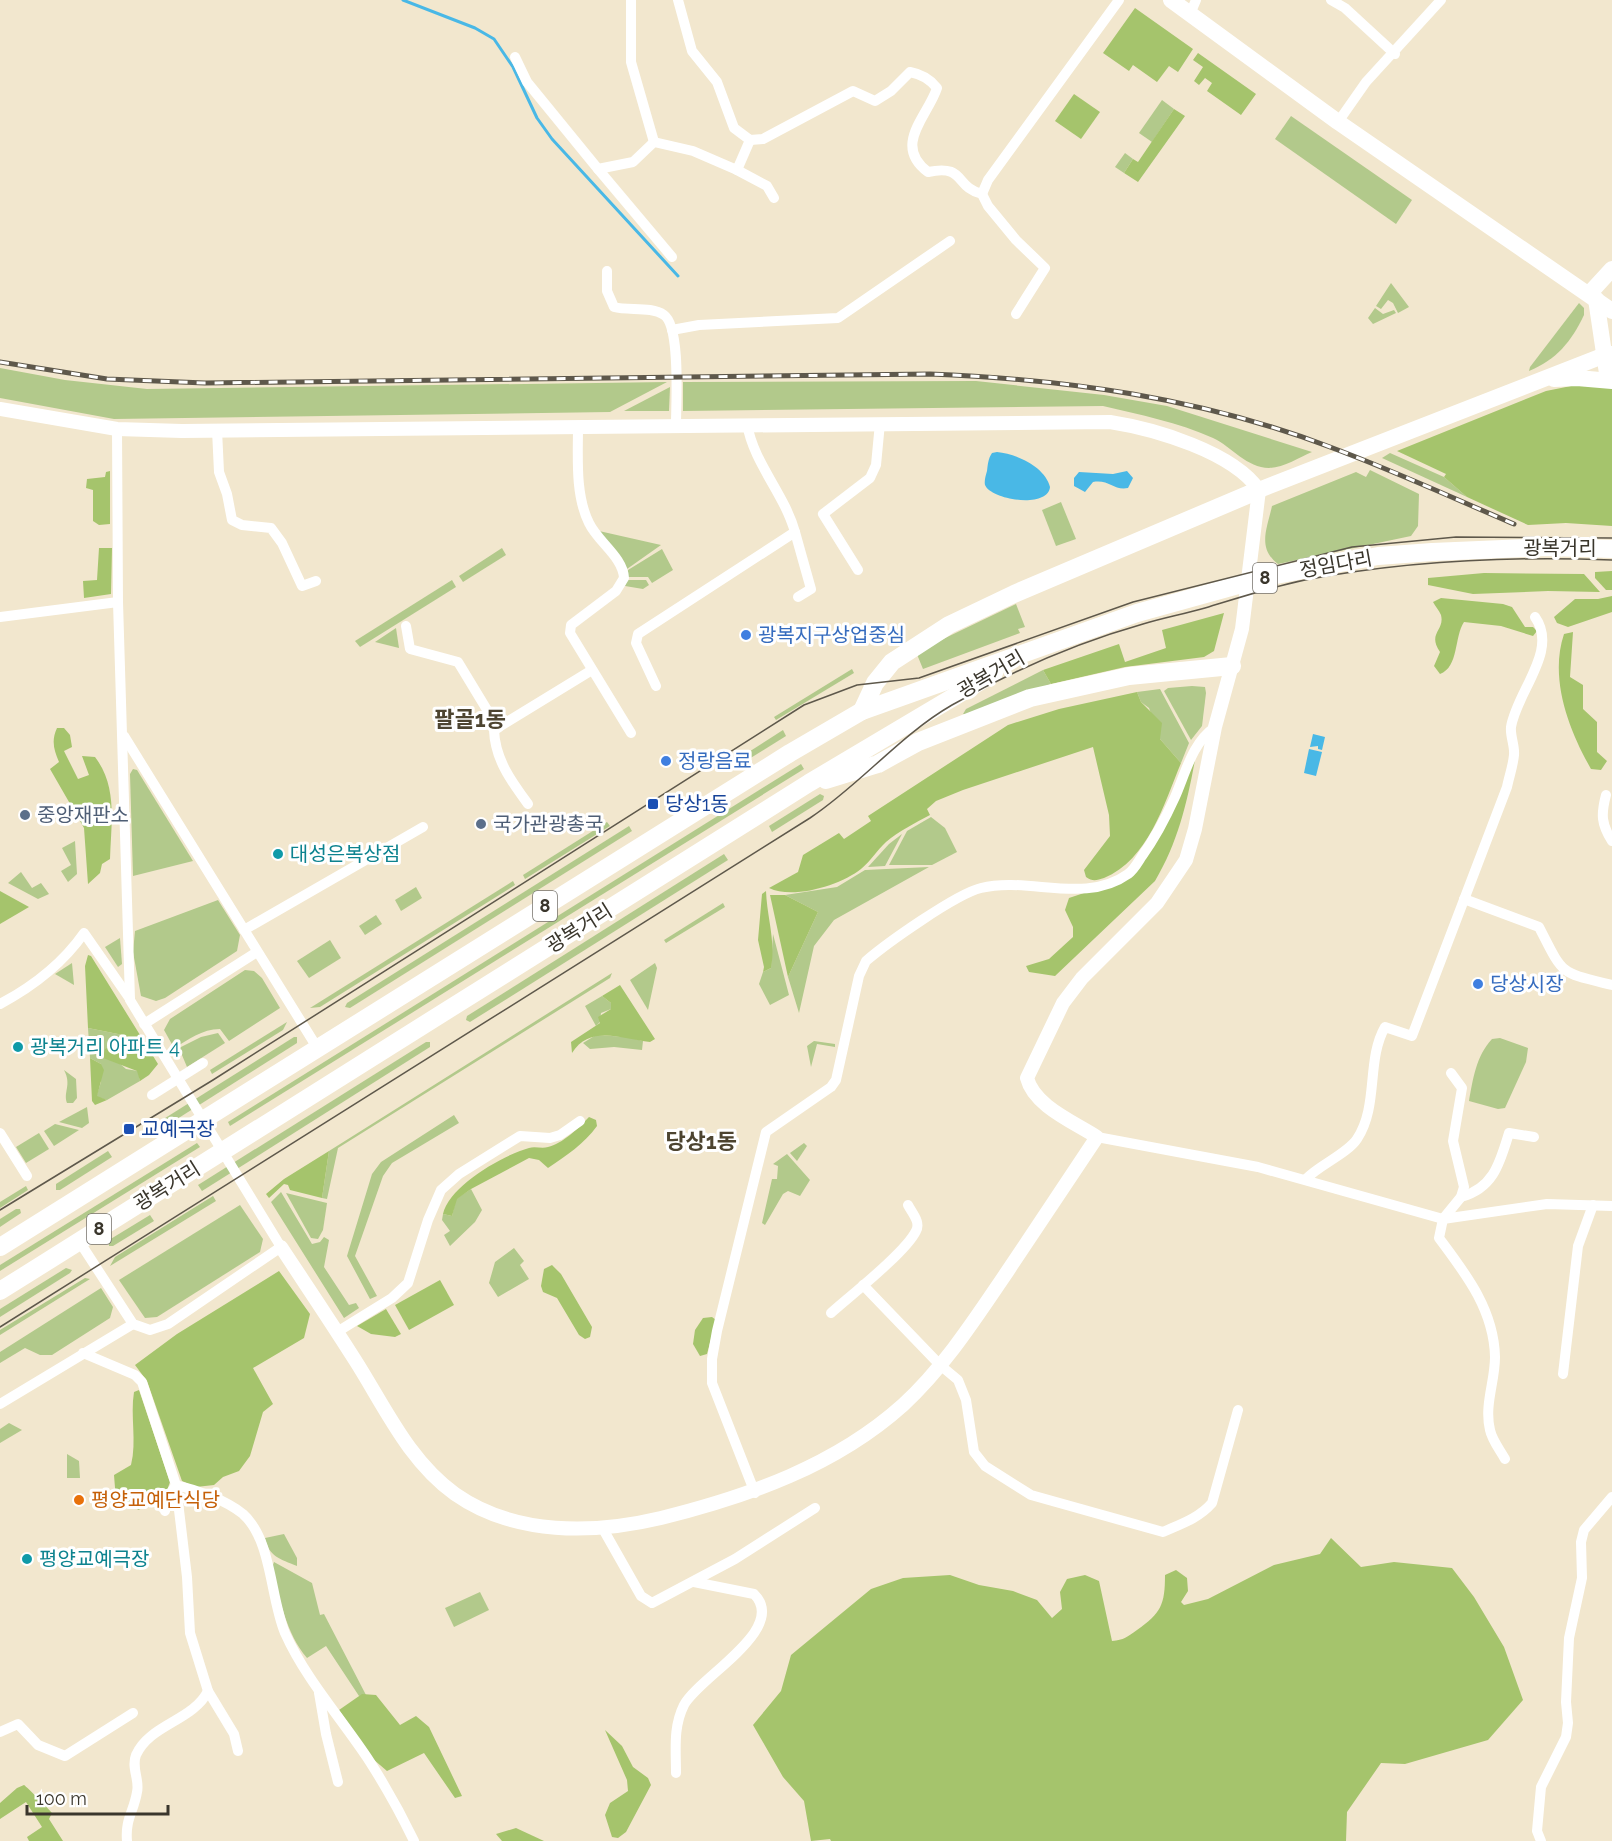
<svg xmlns="http://www.w3.org/2000/svg" width="1612" height="1841" viewBox="0 0 1612 1841" font-family="Raleway,'Noto Sans KR',sans-serif">
<rect width="100%" height="100%" fill="#f2e7ce"/>
<g fill="#b2c98b">
<polygon points="1162,100 1174,109 1152,142 1139,133"/>
<polygon points="1291,116 1412,200 1396,224 1275,139"/>
<polygon points="1125,153 1133,159 1124,173 1115,167"/>
<polygon points="1391,283 1409,307 1398,313 1393,303 1388,300 1381,309 1376,306"/>
<path d="M1579 303 1584 308V315C1571 342 1557 359 1529 371L1530 367Z"/>
<polygon points="1375,308 1383,314 1394,310 1396,313 1373,324 1368,318"/>
<polygon points="0,368 65,380 147,389 667,382 610,412 114,419 0,398"/>
<path d="M976 381 1104 395 1167 406 1312 452C1300 457 1283 468 1269 468 1247 468 1232 447 1213 438 1178 422 1140 415 1103 406L683 411V382Z"/>
<polygon points="670,387 669,411 624,411"/>
<polygon points="1390,453 1444,477 1467,497 1382,458"/>
<path d="M1370 470 1419 494 1418 526 1411 536 1278 564C1257 548 1267 529 1272 506L1356 472 1366 477Z"/>
<polygon points="1061,502 1076,539 1056,546 1042,510"/>
<polygon points="599,531 661,545 627,569"/>
<polygon points="502,548 506,555 463,582 459,576"/>
<polygon points="662,549 673,570 652,583 648,577 628,577 628,570"/>
<polygon points="452,580 456,587 360,647 355,641"/>
<polygon points="627,580 646,580 649,585 643,589 625,586"/>
<polygon points="1016,604 1025,627 1018,629 1020,633 923,669 916,652"/>
<polygon points="396,628 399,648 375,642"/>
<polygon points="852,669 854,673 776,720 774,717"/>
<polygon points="1043,670 1051,684 969,715 963,714 966,709"/>
<polygon points="1192,686 1205,687 1206,693 1202,726 1191,740 1164,691 1168,688"/>
<polygon points="1160,689 1189,743 1181,763 1160,739 1149,708 1141,702 1137,692"/>
<polygon points="783,730 786,736 736,767 733,762"/>
<polygon points="801,764 804,769 230,1126 228,1122"/>
<polygon points="133,769 137,770 193,861 133,876 130,774"/>
<polygon points="820,794 824,796 823,800 772,832 769,826"/>
<polygon points="931,817 945,828 957,852 932,865 889,865 907,831"/>
<polygon points="607,822 610,826 525,879 523,875"/>
<polygon points="629,826 632,831 350,1008 345,1007 347,1003"/>
<polygon points="902,834 885,866 868,867 889,844"/>
<polygon points="75,841 77,874 68,882 61,871 71,865 62,848"/>
<polygon points="724,854 728,860 470,1022 466,1020 467,1016"/>
<polygon points="929,867 834,920 814,946 799,1013 788,977 818,912 785,895 837,887 865,870"/>
<polygon points="21,872 32,888 41,883 49,894 38,899 8,883"/>
<polygon points="513,881 515,885 320,1007 310,1008"/>
<polygon points="416,887 422,898 401,911 395,900"/>
<polygon points="218,900 240,935 237,951 165,998 156,1001 141,996 133,952 135,931"/>
<polygon points="723,903 725,907 666,943 664,940"/>
<polygon points="376,915 382,924 365,935 359,926"/>
<polygon points="773,934 789,995 770,1005 759,984 763,972 771,968"/>
<polygon points="120,938 122,964 118,967 105,947"/>
<polygon points="330,940 341,958 309,978 297,961"/>
<polygon points="72,963 74,985 55,974"/>
<polygon points="655,963 657,968 648,1010 630,980"/>
<path d="M245 970 254 971 262 978 280 1008 229 1041 220 1029C202 1029 188 1040 174 1048L164 1030 170 1019Z"/>
<polygon points="612,973 610,978 338,1148 327,1199 322,1198 329,1151"/>
<polygon points="602,996 611,1003 611,1009 601,1013 600,1022 596,1026 585,1006"/>
<polygon points="287,1022 283,1030 212,1074 210,1070"/>
<polygon points="88,1028 123,1035 129,1039 119,1044 119,1063 126,1069 138,1071 140,1081 107,1100 96,1097 101,1082 101,1064 90,1058"/>
<polygon points="218,1033 225,1043 187,1067 179,1048 201,1037"/>
<polygon points="596,1035 628,1037 643,1041 642,1050 614,1047 590,1049 583,1043"/>
<polygon points="294,1037 297,1037 297,1043 166,1126 162,1120"/>
<path d="M1500 1038 1528 1048 1526 1062 1505 1108 1498 1109 1469 1101C1473 1079 1476 1056 1492 1039Z"/>
<polygon points="814,1041 835,1044 835,1047 817,1044 811,1067 807,1046"/>
<polygon points="426,1042 430,1042 430,1047 202,1191 198,1185"/>
<path d="M64 1070 76 1079 77 1098 73 1103H67C63 1092 72 1085 64 1070Z"/>
<polygon points="87,1107 89,1123 82,1128 59,1122"/>
<polygon points="454,1115 459,1123 392,1163 383,1176 355,1256 377,1296 370,1299 347,1256 372,1174 381,1162"/>
<polygon points="55,1124 79,1130 54,1146 44,1131"/>
<polygon points="39,1133 49,1149 26,1163 16,1147"/>
<polygon points="197,1143 200,1147 0,1271 0,1265"/>
<polygon points="804,1143 807,1146 797,1161 790,1153"/>
<polygon points="108,1151 112,1157 60,1190 56,1190 56,1184"/>
<polygon points="787,1154 810,1180 800,1196 788,1191 783,1194 765,1225 762,1223 772,1179 777,1179 778,1166 773,1164"/>
<polygon points="26,1186 28,1190 0,1208 0,1202"/>
<polygon points="471,1189 482,1210 475,1222 450,1246 444,1235 450,1231 442,1220 443,1214 452,1216 456,1199"/>
<polygon points="281,1192 312,1244 320,1242 324,1237 329,1240 324,1267 349,1305 356,1303 359,1308 344,1318 271,1202"/>
<polygon points="286,1193 327,1203 323,1230 318,1239 311,1238"/>
<polygon points="213,1196 216,1201 110,1266 115,1257"/>
<polygon points="240,1205 263,1239 260,1252 157,1317 145,1318 119,1280"/>
<polygon points="16,1209 20,1209 21,1213 0,1227 0,1219"/>
<polygon points="150,1215 154,1221 113,1246 109,1246 109,1240"/>
<polygon points="514,1248 524,1261 520,1265 529,1279 498,1297 489,1283 495,1262"/>
<polygon points="66,1268 72,1270 70,1273 0,1317 0,1309"/>
<polygon points="85,1278 90,1279 0,1335 0,1330"/>
<polygon points="101,1288 113,1307 110,1318 52,1355 40,1355 25,1348 0,1363 0,1352"/>
<polygon points="9,1423 22,1430 0,1443 0,1429"/>
<polygon points="67,1454 79,1461 80,1478 67,1478"/>
<path d="M284 1534 297 1558V1566C280 1559 269 1557 265 1538Z"/>
<path d="M274 1562 312 1583 320 1615 324 1614 366 1695 359 1696 326 1646 307 1658C286 1633 280 1600 272 1568Z"/>
<polygon points="480,1592 489,1610 454,1627 445,1608"/>
</g>
<g fill="#a5c46c">
<polygon points="1135,8 1193,49 1178,72 1169,66 1157,82 1133,65 1129,71 1103,53"/>
<polygon points="1198,53 1256,94 1241,115 1207,91 1212,83 1205,78 1199,85 1194,81 1203,67 1193,60"/>
<polygon points="1074,94 1100,112 1081,139 1055,121"/>
<polygon points="1174,109 1185,116 1138,182 1124,173 1133,159 1138,162"/>
<polygon points="1576,385 1612,387 1612,526 1566,523 1528,525 1467,497 1444,477 1446,474 1397,451 1546,391"/>
<polygon points="110,471 110,524 99,525 93,521 93,490 86,488 87,479 105,477 106,472"/>
<polygon points="99,548 112,548 111,594 84,598 83,581 97,580"/>
<polygon points="1612,571 1612,590 1606,590 1595,578 1595,572"/>
<polygon points="1484,573 1584,574 1600,592 1548,591 1473,594 1428,585 1428,578"/>
<polygon points="1612,596 1612,612 1568,627 1557,623 1554,617 1575,599 1598,599"/>
<path d="M1441 598 1503 604 1512 607 1525 627H1533L1537 631 1533 636 1501 626 1464 622C1454 637 1459 667 1440 674L1434 666 1440 652C1427 633 1445 631 1441 615 1439 610 1435 606 1433 602Z"/>
<polygon points="1224,613 1214,651 1204,657 1125,667 1051,684 1043,670 1119,644 1125,662 1166,648 1162,630"/>
<path d="M1573 632 1570 677 1583 685V709L1597 722V752L1607 761 1601 770 1591 769C1569 730 1549 679 1564 634Z"/>
<path d="M1137 692 1141 702 1162 723 1160 739 1181 763C1164 804 1148 860 1104 878 1097 880 1093 882 1086 877L1084 870 1110 836 1109 815 1093 747 963 790 936 801 927 809 930 815C915 823 899 831 886 842 877 850 871 861 861 869 841 885 793 900 769 888L798 872 803 855 839 833 844 839 871 821 868 816 1008 725 1059 709Z"/>
<path d="M57 728H64L70 735 72 747 64 751 78 779 89 775 82 756 95 757C118 787 111 823 110 859L102 864 100 873 88 884 84 828 50 769 59 762C54 750 51 741 57 728Z"/>
<path d="M1195 760C1187 803 1178 842 1155 881L1055 976 1029 972 1026 966 1049 959 1073 937V927L1065 910 1069 898 1129 878Z"/>
<polygon points="0,891 29,907 0,924"/>
<path d="M766 891C767 918 776 941 771 968L763 972 764 967 758 940 762 894Z"/>
<polygon points="770,895 785,895 818,912 788,977"/>
<polygon points="88,955 91,956 158,1064 149,1075 140,1081 137,1071 103,1058 105,1049 128,1039 123,1035 88,1028 85,966"/>
<path d="M620 985 655 1039 650 1042C622 1039 590 1024 572 1053L571 1042 600 1023 598 1017 611 1009V1003L602 996Z"/>
<polygon points="90,1058 101,1064 104,1070 97,1096 107,1100 95,1105 92,1101"/>
<path d="M589 1117 596 1120 597 1126C584 1144 567 1155 548 1168L539 1160 529 1158 471 1189 457 1199 452 1216 443 1214C449 1186 503 1155 529 1148 535 1146 542 1149 548 1147 562 1144 579 1128 589 1117Z"/>
<polygon points="329,1151 322,1198 290,1190 288,1185 284,1184 269,1198 266,1194 284,1179"/>
<polygon points="552,1265 561,1274 592,1327 590,1337 585,1339 579,1335 557,1298 543,1292 541,1286 544,1269"/>
<polygon points="279,1271 310,1314 304,1338 253,1368 273,1404 263,1412 250,1456 239,1471 223,1477 214,1485 196,1487 182,1481 147,1381 135,1365 177,1334"/>
<polygon points="440,1280 454,1305 409,1330 395,1305"/>
<polygon points="386,1309 401,1334 395,1337 371,1334 357,1326"/>
<polygon points="712,1317 716,1320 707,1354 700,1356 693,1344 695,1330 703,1318"/>
<path d="M139 1390 170 1482 164 1499 138 1510 133 1502 116 1500 114 1475 131 1465C137 1441 130 1416 134 1392Z"/>
<path d="M1331 1538 1361 1567 1394 1562 1452 1568 1474 1597 1504 1647 1523 1700 1488 1740 1405 1764 1381 1763 1347 1812 1346 1841H831L830 1839 811 1841 804 1801 783 1777 753 1725 781 1691 791 1655 871 1589 903 1578 950 1575 979 1585 1013 1591 1037 1600 1052 1618 1062 1609 1060 1592 1067 1579 1085 1575 1099 1581 1112 1641C1124 1640 1127 1637 1137 1630 1161 1613 1165 1605 1165 1575L1176 1570 1187 1578 1188 1591 1181 1602 1184 1605 1208 1599 1274 1565 1320 1554Z"/>
<polygon points="362,1694 376,1695 400,1725 416,1716 429,1727 462,1796 455,1798 424,1753 387,1771 373,1759 339,1710"/>
<polygon points="605,1730 622,1746 633,1767 648,1778 651,1785 626,1832 618,1838 612,1837 605,1815 610,1803 628,1791 627,1780"/>
<path d="M24 1785C27 1787 50 1810 52 1813L49 1819 63 1841H29L27 1837 42 1827 26 1802 0 1819V1803L17 1788Z"/>
<polygon points="516,1828 544,1841 502,1841 496,1834"/>
</g>
<g fill="#49b8e6">
<path d="M997 452C1017 454 1045 467 1050 487 1048 509 991 500 985 485 984 480 986 475 987 471 988 464 988 459 992 453Z"/>
<path d="M1127 471 1133 478 1128 488C1114 491 1109 479 1093 482L1085 492 1074 486V478L1079 472 1113 474Z"/>
<polygon points="1313,734 1325,737 1322,750 1318,749 1318,746 1310,747"/>
<polygon points="1309,749 1322,752 1316,776 1304,773"/>
</g>
<g fill="none" stroke-linecap="round" stroke-linejoin="round">
<polyline stroke="#49b8e6" stroke-width="3" points="403,0 475,28 494,39 513,67 537,118 552,139 678,276"/>
<g stroke="#fff" stroke-width="10">
<polyline points="631,0 631,62 654,142 693,151 737,170 750,140"/>
<path d="M678 0 692 51 717 82 734 128 750 140 763 139 853 91 875 101 891 91 910 72C921 74 930 79 937 88 928 116 892 145 928 172 966 164 954 187 982 194L988 206 1016 240 1045 268 1016 314"/>
<polyline points="1331,0 1345,8 1395,54"/>
<polyline points="1190,14 1196,0"/>
<polyline points="515,57 527,82 598,169 633,162 654,142"/>
<polyline points="1338,122 1366,82 1441,0"/>
<polyline points="598,169 672,257"/>
<polyline points="737,170 767,186 774,198"/>
<polyline points="982,194 988,180 1119,0"/>
<path d="M607 271V291L614 307C629 311 651 306 664 315 681 327 676 403 676 424"/>
<polyline points="672,330 699,325 838,318 950,241"/>
<path d="M578 426C578 457 575 495 589 523 598 542 623 557 624 578L616 591 571 625 570 633 631 733"/>
<polyline points="217,430 219,472 227,494 232,520 242,525 271,528 282,543 302,586 316,581"/>
<polyline points="795,532 811,589 798,597"/>
<polyline points="858,570 823,514 870,478 876,465 880,423"/>
<polyline points="0,617 118,602"/>
<polyline points="406,626 410,649 458,662 498,728"/>
<path d="M656 686 636 643 638 634 795 532C784 493 754 464 747 424"/>
<polyline points="124,736 318,1049"/>
<path d="M1606 795C1601 814 1601 824 1612 841"/>
<path d="M528 804C511 781 495 759 494 730L592 670"/>
<path d="M1464 899 1539 927C1564 976 1559 972 1612 985"/>
<polyline points="244,930 423,827"/>
<path d="M0 1004C32 987 63 963 84 933L130 999"/>
<polyline points="144,1024 257,952"/>
<polyline points="152,1095 203,1063"/>
<polyline points="0,1133 27,1176"/>
<polyline points="1097,1137 1258,1167 1443,1219 1461,1197 1464,1187 1453,1141 1462,1088 1451,1073"/>
<path d="M1306 1179C1319 1165 1347 1154 1357 1139 1379 1106 1366 1060 1385 1027L1412 1036 1507 787C1509 777 1513 766 1514 755 1515 746 1510 736 1511 727 1517 691 1559 651 1535 617"/>
<path d="M1461 1197C1494 1188 1500 1162 1509 1133L1534 1137"/>
<polyline points="79,1241 133,1324 150,1330 168,1324 281,1247 130,1000 118,602 117,429"/>
<path d="M863 1285 940 1365 958 1380 966 1400 974 1452 985 1466 1031 1495 1163 1532C1181 1524 1199 1518 1212 1503L1238 1410"/>
<path d="M831 1313C850 1296 906 1252 916 1231 921 1222 912 1213 908 1205"/>
<polyline points="337,1332 392,1298 408,1283 428,1220 441,1190 459,1174 520,1136 550,1138 560,1135 580,1121"/>
<path d="M83 1353 135 1375 142 1382 176 1485C197 1490 226 1500 243 1514 272 1540 270 1597 285 1633 306 1680 342 1719 370 1762 386 1787 401 1814 414 1841"/>
<polyline points="1563,1374 1578,1246 1593,1205"/>
<polyline points="0,1404 133,1324"/>
<path d="M1505 1459C1500 1450 1492 1440 1490 1430 1484 1405 1495 1382 1495 1357 1494 1310 1466 1274 1439 1238L1443 1219 1547 1204 1612 1206"/>
<polyline points="176,1485 187,1577 190,1633 208,1691 234,1734 238,1751"/>
<path d="M755 1493 712 1383V1359L717 1331 766 1132 831 1087 836 1080 859 976 866 961C887 943 956 894 981 888 1028 876 1085 905 1128 874 1134 870 1138 862 1142 856 1155 838 1166 817 1175 797 1186 772 1192 743 1215 727"/>
<polyline points="165,1511 167,1498 176,1485"/>
<polyline points="603,1529 641,1596 652,1603 735,1559 815,1508"/>
<polyline points="319,1693 326,1734 338,1782"/>
<polyline points="0,1732 18,1724 38,1745 65,1756 133,1713"/>
<path d="M676 1773C676 1749 673 1727 684 1705 699 1677 789 1629 754 1594L694 1582"/>
<path d="M127 1841C125 1819 134 1811 137 1792 140 1780 131 1768 136 1755 150 1724 193 1721 208 1691"/>
<polyline points="1541,1841 1537,1831 1541,1787 1566,1737 1568,1723 1566,1702 1569,1638 1582,1578 1581,1542 1584,1530 1612,1497"/>
</g>
<path stroke="#fff" stroke-width="14" d="M0 409 117 429 182 431 1110 422C1155 429 1233 452 1259 490L1242 629 1215 727 1195 829 1186 860 1157 903 1082 978 1063 1003 1027 1078C1034 1106 1074 1122 1097 1137 1067 1182 1037 1227 1007 1272 975 1319 945 1366 903 1405 835 1466 749 1496 661 1518 594 1534 515 1536 455 1494 408 1460 385 1407 355 1360 331 1322 306 1285 281 1247"/>
<g stroke="#fff" stroke-width="16">
<polyline points="1171,0 1338,122 1612,311"/>
<polyline points="1589,294 1612,269"/>
<polyline points="1596,299 1608,380"/>
<polyline points="1554,379 1577,378 1612,381"/>
<polyline points="1259,490 1605,355 1612,354"/>
</g>
<g stroke="#fff" stroke-width="18">
<polyline points="862,711 875,683 892,662 949,625 1014,594 1259,490"/>
<polyline points="826,780 878,764 918,742 1030,698 1129,676 1232,666"/>
<polyline points="0,1247 790,753 862,711 1137,613 1271,576 1378,556 1432,552 1548,547 1612,549"/>
<polyline points="0,1291 809,783 994,673"/>
</g>
<g stroke="#5e584b" stroke-width="1.5">
<polyline points="0,1210 213,1080 804,705 857,685 919,678 1133,602 1352,547 1456,537 1612,538"/>
<path d="M0 1327 810 818C860 785 900 735 952 705 1012 671 1076 643 1143 624 1163 618 1184 614 1205 608 1238 598 1271 587 1305 580 1406 561 1510 556 1612 560"/>
</g>
<g stroke="#5e584b" stroke-width="5">
<path id="rail" d="M0 362 107 379 205 383 930 374C1066 379 1201 398 1330 447 1392 470 1453 498 1514 524"/>
</g>
<use href="#rail" stroke="#fff" stroke-width="3" stroke-dasharray="9" stroke-linecap="butt"/>
</g>
<g fill="#3f7fe0" stroke="#fff" stroke-width="2">
<circle cx="746" cy="635" r="6"/>
<circle cx="666" cy="761" r="6"/>
<circle cx="1478" cy="984" r="6"/>
</g>
<g fill="#1a4fb4" stroke="#fff" stroke-width="2">
<rect x="647" y="798" width="12" height="12" rx="3"/>
<rect x="123" y="1123" width="12" height="12" rx="3"/>
</g>
<g fill="#5c6f8a" stroke="#fff" stroke-width="2">
<circle cx="25" cy="815" r="6"/>
<circle cx="481" cy="824" r="6"/>
</g>
<g fill="#0f9aa8" stroke="#fff" stroke-width="2">
<circle cx="278" cy="854" r="6"/>
<circle cx="18" cy="1047" r="6"/>
<circle cx="27" cy="1559" r="6"/>
</g>
<circle fill="#e8710a" stroke="#fff" stroke-width="2" cx="79" cy="1500" r="6"/>
<g text-anchor="middle" stroke-width="6" stroke-linejoin="round" paint-order="stroke">
<g fill="#fff" stroke="#75726b" stroke-width="1.5">
<rect x="1253" y="563" width="24" height="30" rx="4.5"/>
<rect x="533" y="891" width="24" height="30" rx="4.5"/>
<rect x="87" y="1214" width="24" height="30" rx="4.5"/>
</g>
<g font-size="18" font-weight="bold" fill="#3a362c">
<text x="1265" y="584">8</text>
<text x="545" y="912">8</text>
<text x="99" y="1235">8</text>
</g>
<g font-size="20" fill="#3a362c" stroke="#fff">
<text x="1560" y="555">광복거리</text>
<text transform="translate(1336 564) rotate(-10)" y="7">정임다리</text>
<text transform="translate(991 674) rotate(-30)" y="7">광복거리</text>
<text transform="translate(579 928) rotate(-32)" y="7">광복거리</text>
<text transform="translate(167 1186) rotate(-32)" y="7">광복거리</text>
</g>
<g font-size="20" fill="#366cbe" stroke="#fff" text-anchor="start">
<text x="758" y="642">광복지구상업중심</text>
<text x="678" y="768">정랑음료</text>
<text x="1490" y="991">당상시장</text>
</g>
<g font-size="20" fill="#164399" stroke="#fff" text-anchor="start">
<text x="665" y="811">당상1동</text>
<text x="141" y="1136">교예극장</text>
</g>
<g font-size="20" fill="#4e5e75" stroke="#fff" text-anchor="start">
<text x="37" y="822">중앙재판소</text>
<text x="493" y="831">국가관광총국</text>
</g>
<g font-size="20" fill="#0d838f" stroke="#fff" text-anchor="start">
<text x="290" y="861">대성은복상점</text>
<text x="30" y="1054">광복거리 아파트 4</text>
<text x="39" y="1566">평양교예극장</text>
</g>
<g font-size="20" fill="#c56008" stroke="#fff" text-anchor="start">
<text x="91" y="1507">평양교예단식당</text>
</g>
<g font-size="22" font-weight="bold" fill="#4d4430" stroke="#fff">
<text x="470" y="727">팔골1동</text>
<text x="701" y="1149">당상1동</text>
</g>
</g>
<path d="M27 1805v9h141v-9" fill="none" stroke="#3a362c" stroke-width="3"/>
<text x="36" y="1805" font-size="18" fill="#3a362c" stroke="#ffffff" stroke-width="4.5" paint-order="stroke">100 m</text>
</svg>
